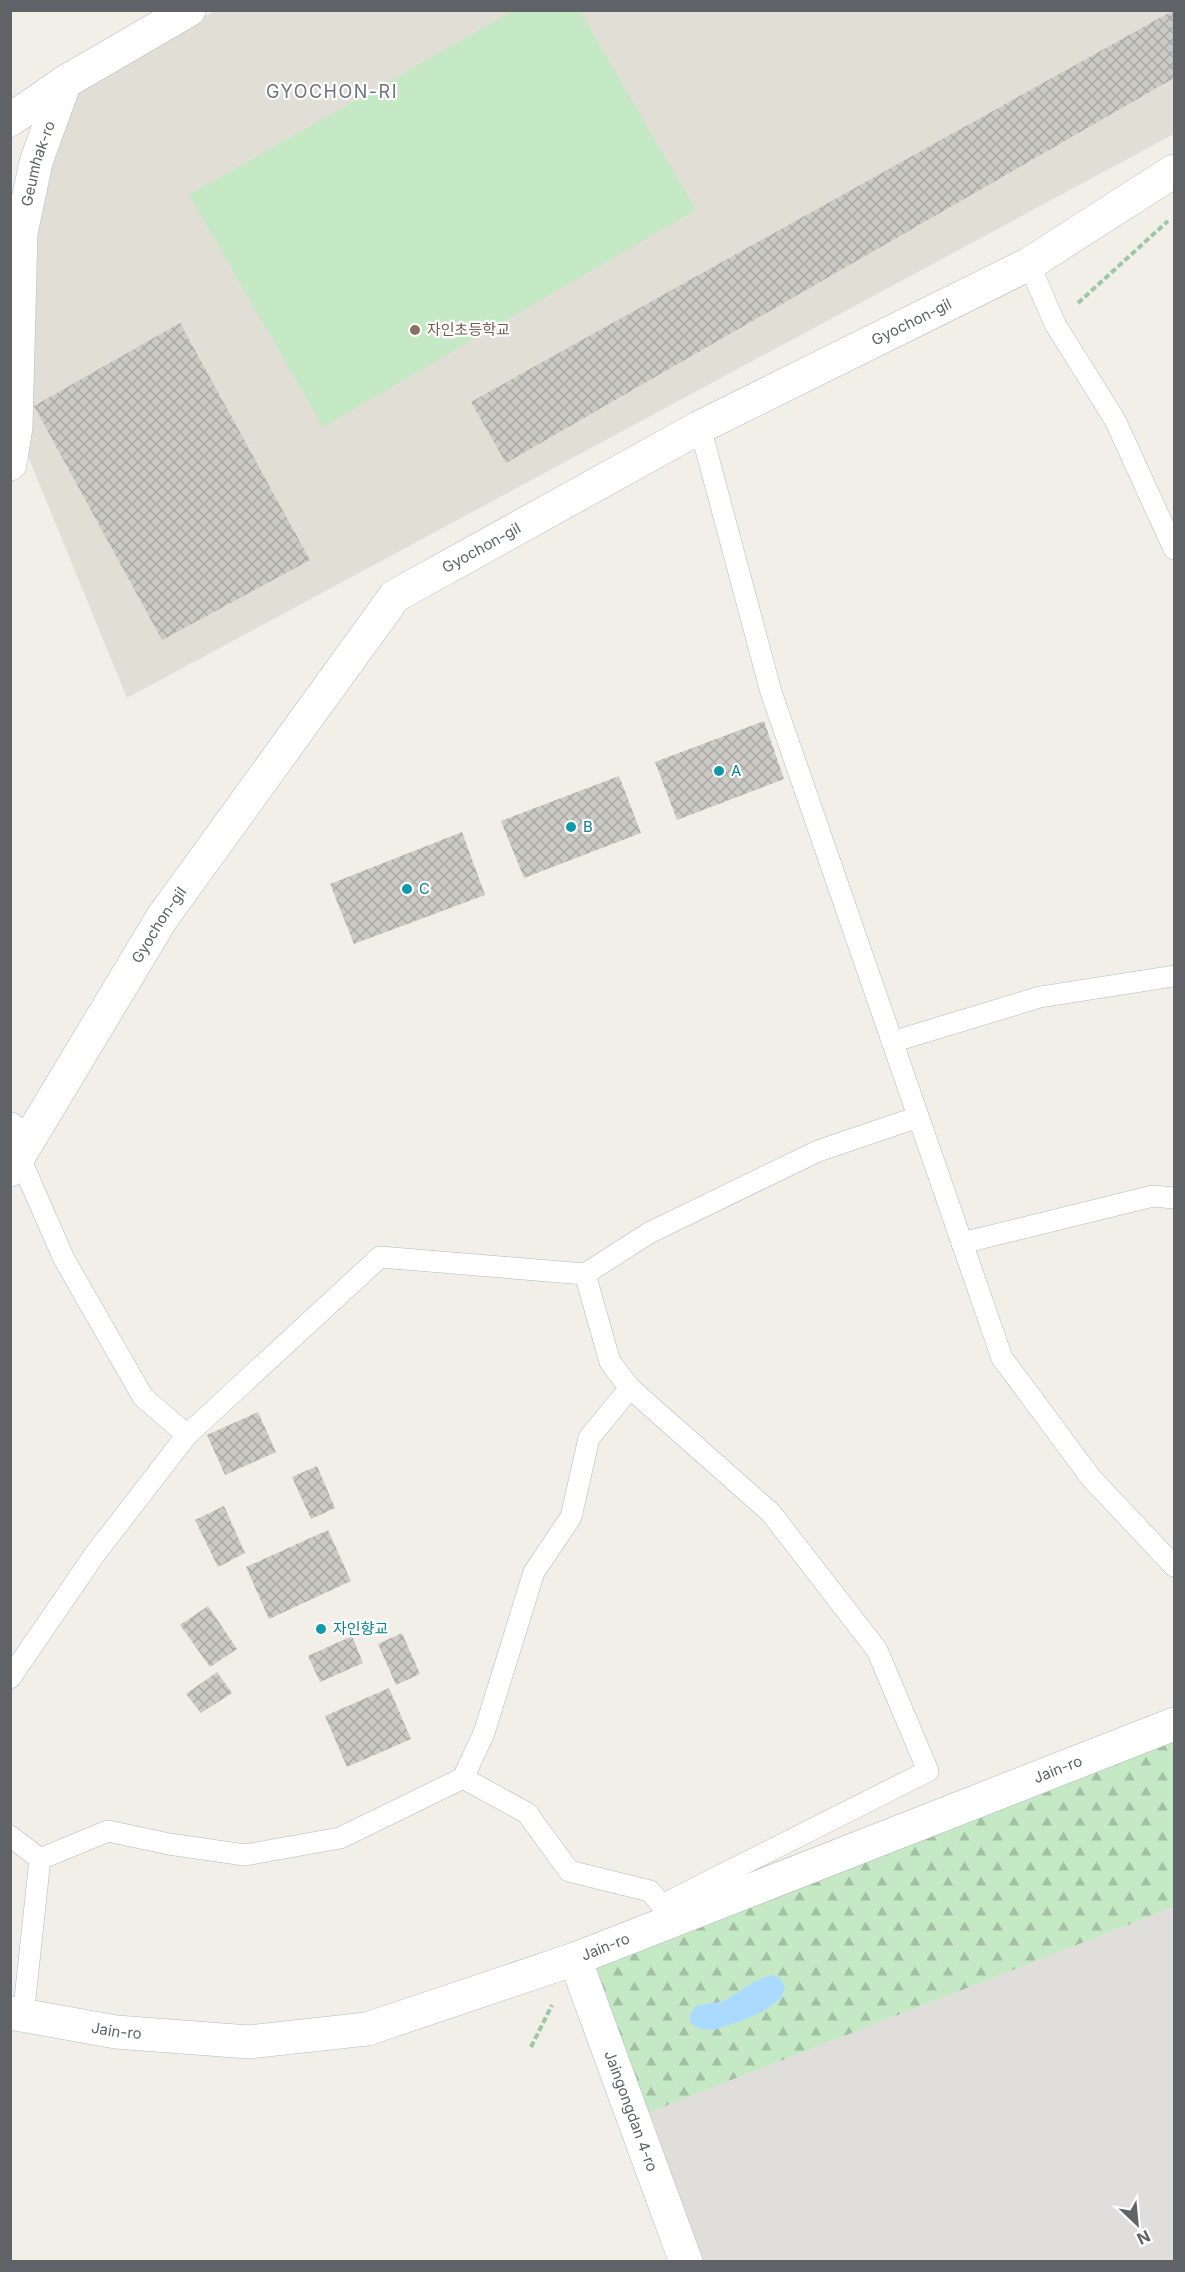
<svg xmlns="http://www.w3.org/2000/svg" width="1185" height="2272" viewBox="0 0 1185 2272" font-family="Inter,'Noto Sans KR',sans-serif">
<defs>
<pattern id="forest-firs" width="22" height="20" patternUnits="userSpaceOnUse" patternTransform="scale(1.5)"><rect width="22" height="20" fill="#c5e8c5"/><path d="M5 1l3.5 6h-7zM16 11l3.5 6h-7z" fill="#a3c0a4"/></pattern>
<pattern id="building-cross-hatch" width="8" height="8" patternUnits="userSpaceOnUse" patternTransform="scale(1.5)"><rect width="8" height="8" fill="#cccac5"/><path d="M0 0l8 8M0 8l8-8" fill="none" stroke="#a9a8a4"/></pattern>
</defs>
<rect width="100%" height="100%" fill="#f1efe8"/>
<polygon fill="#e0deda" points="1174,1907 1174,2261 685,2261 632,2119"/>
<polygon fill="#e1ded6" points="216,11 1174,11 1174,134 127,698 16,427 21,233 65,82"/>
<polygon fill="url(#forest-firs)" points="1174,1728 1174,1907 632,2119 575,1959"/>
<polygon fill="#c5e8c5" points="580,11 696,210 323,427 189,195 513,11"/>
<polygon fill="#aadaff" points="771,1975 781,1978 785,1989 780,1999 764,2011 741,2021 714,2030 700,2029 691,2024 690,2015 696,2006 724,2001 754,1982"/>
<g fill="url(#building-cross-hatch)">
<polygon points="1174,10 1174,78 506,463 471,402"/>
<polygon points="180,323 310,560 162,640 34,406"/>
<polygon points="764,721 784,779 677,820 655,762"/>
<polygon points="619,776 641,833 524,878 501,821"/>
<polygon points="462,832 485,895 354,944 330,884"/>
<polygon points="258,1412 276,1452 225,1475 207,1435"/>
<polygon points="317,1466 335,1508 311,1519 292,1477"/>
<polygon points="224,1506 245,1553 218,1567 195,1520"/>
<polygon points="328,1530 351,1581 269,1619 246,1567"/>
<polygon points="208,1606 237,1649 210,1667 180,1625"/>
<polygon points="402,1633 420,1674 396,1685 378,1644"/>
<polygon points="352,1636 363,1663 320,1682 308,1656"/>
<polygon points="217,1672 232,1693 201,1713 186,1694"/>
<polygon points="389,1688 411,1739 347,1767 325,1716"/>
</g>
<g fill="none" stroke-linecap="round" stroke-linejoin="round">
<g stroke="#b5b8bc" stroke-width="22">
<g id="lane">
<polyline points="1029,264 1055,324 1115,420 1174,549"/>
<polyline points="700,427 771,692 1002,1358 1092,1479 1174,1566"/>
<polyline points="892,1042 1040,997 1174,976"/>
<polyline points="19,1156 64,1259 143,1397 187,1435"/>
<polyline points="962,1243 1153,1196 1174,1198"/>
<polyline points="630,1388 771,1513 877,1650 928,1771 662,1905"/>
<polyline points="10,1678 95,1554 187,1435 380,1257 585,1274 649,1233 818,1151 918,1117"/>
<polyline points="463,1778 527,1813 569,1871 650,1891 671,1916"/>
<polyline points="10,1836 40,1859 108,1831 169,1844 245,1855 340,1838 463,1778 484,1733 534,1572 571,1517 589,1438 630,1388 610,1362 585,1274"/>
<polyline points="23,2017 40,1859"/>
</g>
</g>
<g stroke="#b5b8bc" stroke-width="34">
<g id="street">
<path id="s1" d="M19 1156 162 918 395 596 700 427 1029 264 1174 171"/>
<path id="s2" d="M575 1959 686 2262"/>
</g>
</g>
<g stroke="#b6babf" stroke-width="34">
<g id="secondary">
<polyline points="10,120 65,82"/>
<path id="s3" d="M10 464 16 427 21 233 36 162 65 82 189 10"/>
<polyline points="10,1129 19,1156 10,1170"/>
<path id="s4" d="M10 2013 116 2032 249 2042 367 2029 575 1959 1174 1724"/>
</g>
</g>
<g stroke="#9cc7a9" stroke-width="4" stroke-dasharray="6 3" stroke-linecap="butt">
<polyline points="1078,303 1168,221"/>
<polyline points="531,2047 552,2005"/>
</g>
<use href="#lane" stroke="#fff" stroke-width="21"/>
<use href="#street" stroke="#fff" stroke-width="33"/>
<use href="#secondary" stroke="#fff" stroke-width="33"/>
</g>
<circle fill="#8d6e63" stroke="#fff" stroke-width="2" cx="415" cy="330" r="6"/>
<g fill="#0f9aa8" stroke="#fff" stroke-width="2">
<circle cx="719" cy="771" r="6"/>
<circle cx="571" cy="827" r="6"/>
<circle cx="407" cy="889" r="6"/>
<circle cx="321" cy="1629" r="6"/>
</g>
<g text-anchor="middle" stroke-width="4.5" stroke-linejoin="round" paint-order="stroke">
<g font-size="15" fill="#5f6368" stroke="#fff">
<text dy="5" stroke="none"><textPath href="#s3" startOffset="303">Geumhak-ro</textPath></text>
<text dy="5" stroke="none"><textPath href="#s1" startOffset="1260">Gyochon-gil</textPath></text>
<text dy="5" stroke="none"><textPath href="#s1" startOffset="774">Gyochon-gil</textPath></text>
<text dy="5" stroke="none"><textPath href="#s1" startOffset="270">Gyochon-gil</textPath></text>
<text dy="5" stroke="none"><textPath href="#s4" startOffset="1098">Jain-ro</textPath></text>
<text dy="5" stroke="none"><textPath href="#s4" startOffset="612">Jain-ro</textPath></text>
<text dy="5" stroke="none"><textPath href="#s4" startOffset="108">Jain-ro</textPath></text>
<text dy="5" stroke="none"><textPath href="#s2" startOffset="162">Jaingongdan 4-ro</textPath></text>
</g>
<g font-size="15" fill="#785e54" stroke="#fff" text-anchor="start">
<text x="427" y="335">자인초등학교</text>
</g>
<g font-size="15" fill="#0d838f" stroke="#fff" text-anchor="start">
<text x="731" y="776">A</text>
<text x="583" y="832">B</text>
<text x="419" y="894">C</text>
<text x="333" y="1634">자인향교</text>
</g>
<g font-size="18" letter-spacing="1.5" fill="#70757a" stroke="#fff">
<text x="332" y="98">GYOCHON-RI</text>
</g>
</g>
<rect width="1185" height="2272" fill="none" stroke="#5f6368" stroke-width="24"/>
<g transform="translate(1137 2224) rotate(154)" stroke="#ffffff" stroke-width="4.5" paint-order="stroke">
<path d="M0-4.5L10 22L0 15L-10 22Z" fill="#5f6368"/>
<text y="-9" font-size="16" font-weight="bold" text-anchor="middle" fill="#5f6368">N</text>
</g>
</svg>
